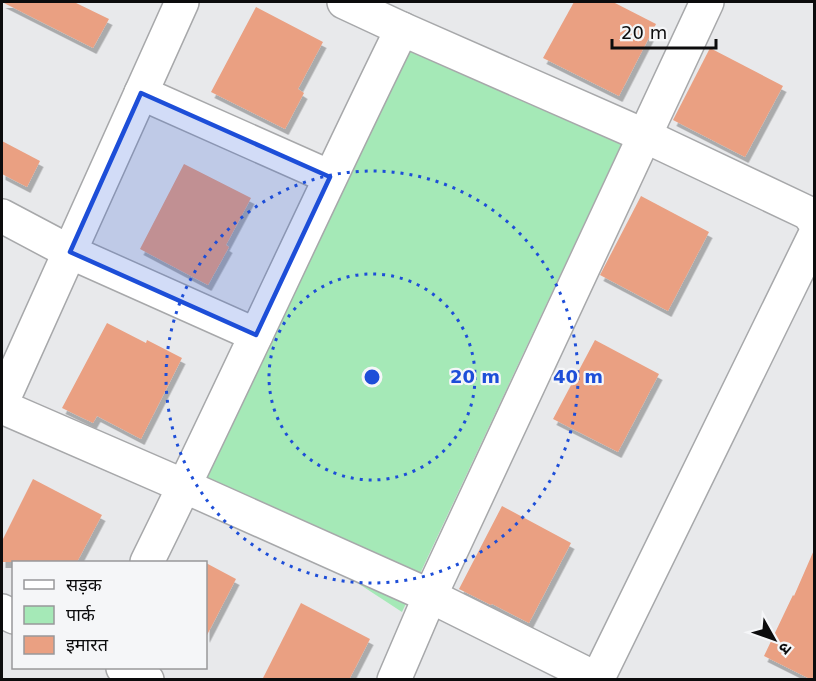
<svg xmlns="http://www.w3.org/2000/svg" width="816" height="681" viewBox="0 0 816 681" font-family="'DejaVu Sans','Noto Sans Devanagari',sans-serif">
<defs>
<filter id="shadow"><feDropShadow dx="3.5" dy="6" stdDeviation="0" flood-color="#0004"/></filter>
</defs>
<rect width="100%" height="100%" fill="#e8e9eb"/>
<polygon fill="#a5e9b7" points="385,33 623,141 402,612 333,567 167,493"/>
<g fill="#eaa082" filter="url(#shadow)">
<polygon points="2,2 74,2 109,19 93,48"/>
<polygon points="574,2 613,2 656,24 619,96 543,58"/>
<polygon points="256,7 323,42 298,89 304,93 285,129 211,92"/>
<polygon points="710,48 783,86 745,157 673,120"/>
<polygon points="2,141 40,161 27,187 2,174"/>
<polygon points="184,164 251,198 226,245 229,247 208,285 140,249"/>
<polygon points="641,196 709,232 668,311 600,275"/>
<polygon points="107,323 146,343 147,340 182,358 141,439 97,416 93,423 62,408"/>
<polygon points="595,340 659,374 618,452 553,419"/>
<polygon points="33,479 102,515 77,562 2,562 2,541"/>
<polygon points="502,506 571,543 529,623 492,604 491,605 459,589"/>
<polygon points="814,550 814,680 812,680 764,656 793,595 794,596"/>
<polygon points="206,563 236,579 206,637"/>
<polygon points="301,603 370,639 349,680 262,680"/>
</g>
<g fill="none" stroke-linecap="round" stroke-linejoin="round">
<g stroke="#a7a8aa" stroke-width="36">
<g id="minor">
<polyline points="344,2 402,29 643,135 808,213 814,221"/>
<polyline points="141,93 330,177"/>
<polyline points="2,216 70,252 256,335"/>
<polyline points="2,402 182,2"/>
<polyline points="2,407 184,486 430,596 597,679"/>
<path d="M147 562C234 386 315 206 402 29"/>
<polyline points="2,611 14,617"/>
<polyline points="123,668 147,680"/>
<polyline points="394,680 430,596 707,2"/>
<polyline points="597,680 814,237"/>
</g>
</g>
<use href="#minor" stroke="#fff" stroke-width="33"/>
</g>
<path fill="#1d4ed8" fill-opacity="0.2" stroke="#1d4ed8" stroke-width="4.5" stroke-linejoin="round" d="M141 93 330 177 256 335 70 252Z"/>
<g fill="none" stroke="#1d4ed8" stroke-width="3" stroke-dasharray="3 6">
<circle cx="372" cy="377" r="103"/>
<circle cx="372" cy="377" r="206"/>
</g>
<circle cx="372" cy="377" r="9" fill="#1d4ed8" stroke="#f5f6f8" stroke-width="3"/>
<g font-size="18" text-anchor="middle" font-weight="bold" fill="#1d4ed8" stroke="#f5f6f8" stroke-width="4.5" stroke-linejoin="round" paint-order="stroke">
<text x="475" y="383">20 m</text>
<text x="578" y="383">40 m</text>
</g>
<rect width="816" height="681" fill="none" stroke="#0c0c0d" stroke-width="6"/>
<rect x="12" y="561" width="195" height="108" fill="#f5f6f8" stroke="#98989a" stroke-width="1.5"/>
<rect x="24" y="580" width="30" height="9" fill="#ffffff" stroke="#98989a" stroke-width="1.5"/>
<text x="66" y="591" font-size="18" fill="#0c0c0d">सड़क</text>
<rect x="24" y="606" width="30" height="18" fill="#a5e9b7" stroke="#98989a" stroke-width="1.5"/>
<text x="66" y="621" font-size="18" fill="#0c0c0d">पार्क</text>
<rect x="24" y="636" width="30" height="18" fill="#eaa082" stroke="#98989a" stroke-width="1.5"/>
<text x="66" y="651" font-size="18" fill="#0c0c0d">इमारत</text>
<g transform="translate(774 639) rotate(130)" stroke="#f5f6f8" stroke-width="4.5" paint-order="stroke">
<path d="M0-4.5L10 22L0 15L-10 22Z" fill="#0c0c0d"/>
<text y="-9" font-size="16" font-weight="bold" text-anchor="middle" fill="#0c0c0d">उ</text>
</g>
<path d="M612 39v9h104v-9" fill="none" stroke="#0c0c0d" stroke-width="3"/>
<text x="621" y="39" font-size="18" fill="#0c0c0d" stroke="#f5f6f8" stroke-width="4.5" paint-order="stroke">20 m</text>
</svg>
